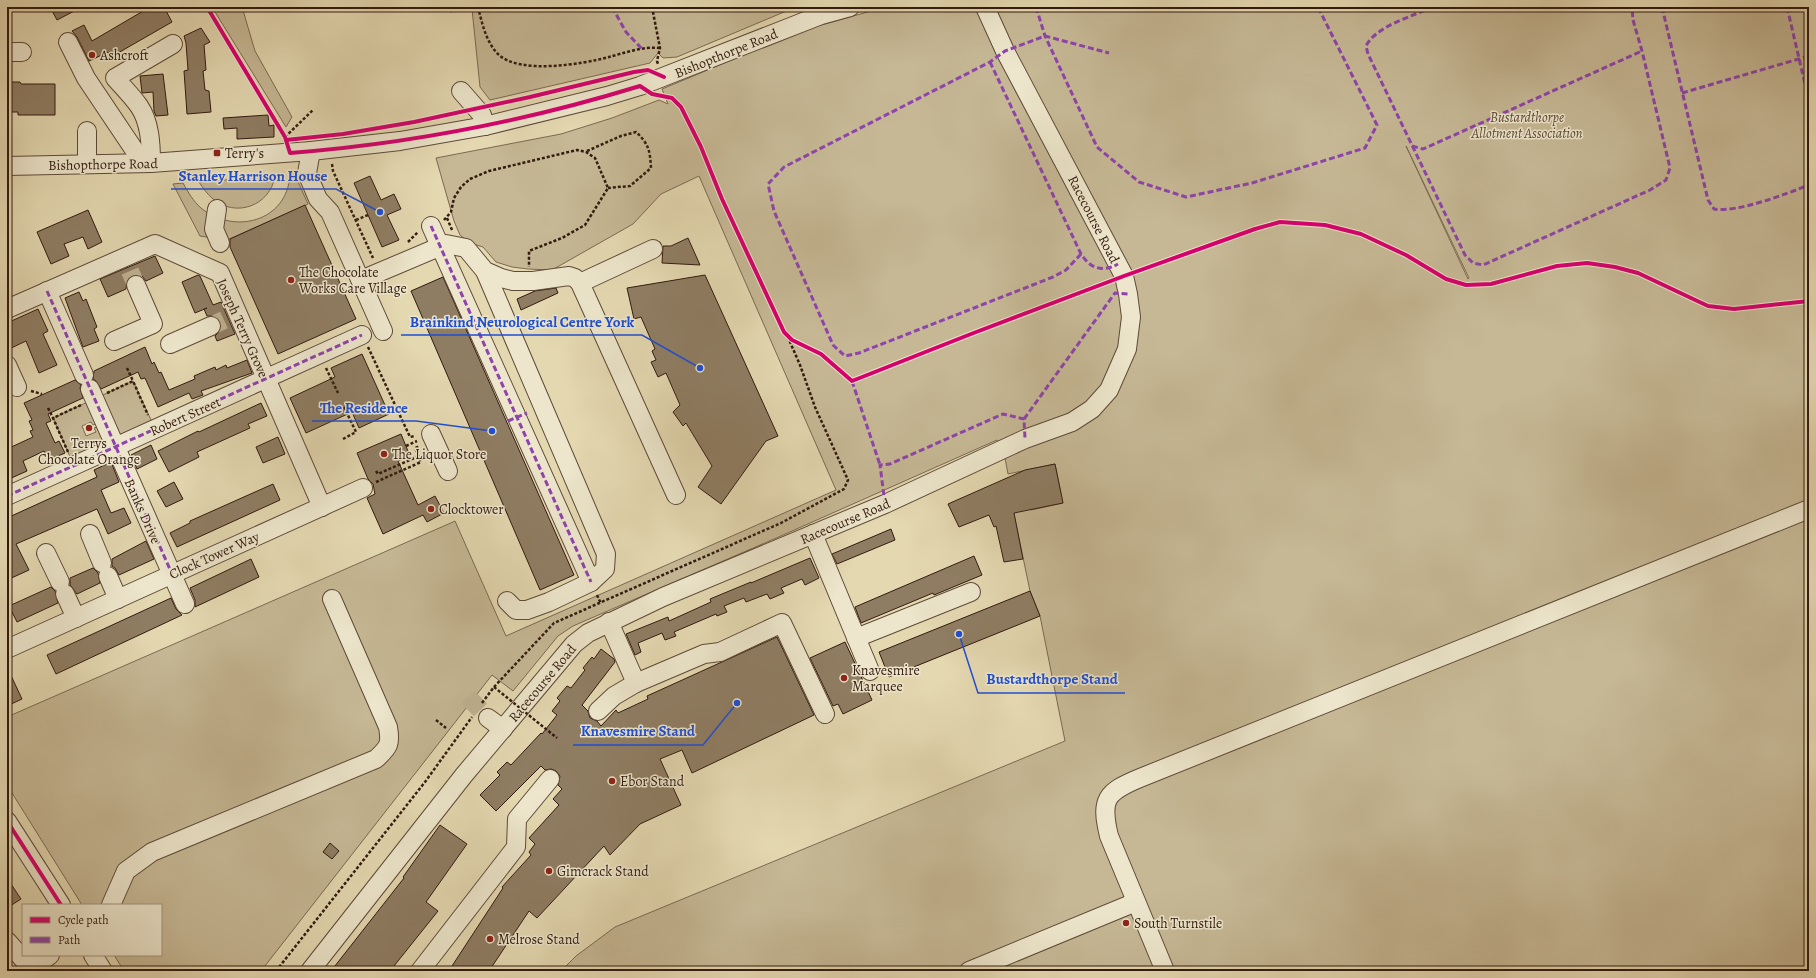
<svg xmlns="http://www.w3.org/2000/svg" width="1816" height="978" viewBox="0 0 1816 978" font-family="Alegreya,serif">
<rect width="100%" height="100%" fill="#e4d8b1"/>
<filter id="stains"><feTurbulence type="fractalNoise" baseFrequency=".005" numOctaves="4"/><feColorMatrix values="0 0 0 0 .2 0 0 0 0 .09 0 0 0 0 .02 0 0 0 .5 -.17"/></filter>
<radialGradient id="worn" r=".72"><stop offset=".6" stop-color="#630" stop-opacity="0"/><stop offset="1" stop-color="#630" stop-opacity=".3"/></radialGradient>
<g fill="#c6b895" stroke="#7c6952" fill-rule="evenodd">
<polygon points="212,7 242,7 255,51 292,117 286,127"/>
<polygon points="449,7 800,7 784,12 677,57 663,58 658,53 650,63 490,100 480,87 472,9 450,12"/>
<path d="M885 7H1809V971H561L576 956 615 927 1065 741 1040 616 1030 591 1011 500 1028 497 1031 510 1063 503 1055 464 1008 474 1005 458 997 440 774 539 573 626 558 636 513 691 492 675 261 971H124L114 955H161V905H82L7 785V717L453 522 455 521 506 636 836 490 699 176 661 194 633 224 552 270 528 269 512 267 496 262 483 247 470 243 460 235 454 221 436 158 561 134 612 118 659 100 668 104 662 89 804 30ZM1406 146 1469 278 1468 279Z"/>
<path d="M290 175H295L308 204 227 240 200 236 173 184 183 183C188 192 193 201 201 208 234 235 287 222 290 175Z"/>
<path d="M275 176C270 206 236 218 213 199 207 194 203 188 199 182Z"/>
<path d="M133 381 152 422 71 459 53 418ZM103 421 105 424 94 428 96 432 86 436 82 426 91 422 93 425Z"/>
</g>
<g fill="#8f7d63" stroke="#321a0f">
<polygon points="50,7 82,7 57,20"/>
<polygon points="150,7 164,7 172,22 111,57 108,52 89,61 77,37 72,31 84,25 92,41"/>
<polygon points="201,28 210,42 204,45 206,70 203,71 205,90 209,91 211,112 187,114 184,71 188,70 186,43 184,36"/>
<polygon points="163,74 168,115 156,116 154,111 153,92 142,93 140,76"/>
<polygon points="7,82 20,82 21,84 55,84 55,115 18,115 18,112 7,112"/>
<polygon points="268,115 269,126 274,125 274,137 237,139 237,128 224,129 223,118"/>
<polygon points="370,176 381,200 394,194 401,209 387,215 399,240 382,247 354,183"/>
<polygon points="305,205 356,319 278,354 230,247 230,239"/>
<polygon points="88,210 102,242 88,249 83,237 64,244 69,256 51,264 37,232"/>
<polygon points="688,238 700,265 662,263 663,246 671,246"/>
<polygon points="155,256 163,273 146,281 142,276 132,275 127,279 126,289 108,297 100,279"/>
<polygon points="198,275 200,276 213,305 221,302 235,334 217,341 215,336 219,332 221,328 220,321 213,316 207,316 204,309 207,308 195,313 182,282"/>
<polygon points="705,275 778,436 766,441 721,504 698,487 712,466 686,423 683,426 673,412 680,405 666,373 658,377 651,362 656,360 652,351 655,349 641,317 634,319 627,288"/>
<polygon points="443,277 574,575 540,590 411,291"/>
<polygon points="556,288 558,293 521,310 517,299 535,291"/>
<polygon points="79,292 83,301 86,299 97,327 94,329 99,341 83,347 65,298"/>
<polygon points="38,309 48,331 43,334 57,365 39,373 26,341 7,350 7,323"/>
<polygon points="145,347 152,364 154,362 159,373 161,372 169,390 195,379 194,376 215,367 216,370 226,365 227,368 247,360 252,373 201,391 203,395 192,399 189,393 158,407 145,378 141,379 138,372 101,389 96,381 93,379 94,371"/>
<polygon points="362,354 389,414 359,428 352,412 306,433 290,398 335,377 331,368"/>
<polygon points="75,380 81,385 80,388 83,398 48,414 51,421 46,423 55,443 59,441 65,453 48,460 44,451 23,461 27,471 7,480 7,449 33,437 30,431 33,430 29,421 32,420 24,403"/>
<polygon points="261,403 267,416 248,424 250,428 197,452 199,457 169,472 158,451 198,431 199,432"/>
<polygon points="401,434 410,456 398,461 418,505 435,496 444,513 427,522 423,515 383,534 367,498 375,494 373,484 368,479 357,453"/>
<polygon points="278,437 285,454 263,463 256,447"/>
<polygon points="151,445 157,459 137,469 131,455"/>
<polygon points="111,462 119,482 101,490 111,513 124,508 131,523 108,534 97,509 16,544 29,570 7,580 7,518 97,477 94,470"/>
<polygon points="1055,464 1063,503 1014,513 1023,559 1004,562 996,526 994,527 989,515 959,527 948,504 1025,470"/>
<polygon points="174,482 183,499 166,507 157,491"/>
<polygon points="273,484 280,500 177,547 170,533 190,523 190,521"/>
<polygon points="891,529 895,540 837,564 832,554"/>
<polygon points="146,541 154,559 119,575 115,568 112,566 112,559"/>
<polygon points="974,556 982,575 934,595 933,593 861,623 855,607"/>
<polygon points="810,558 819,578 805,585 802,579 781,588 784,593 770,599 767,594 746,602 744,598 724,606 727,612 717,616 716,614 674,632 676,636 665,640 662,633 638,643 641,652 635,655 626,634 668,617 669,621 711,602 710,599 751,582 751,583"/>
<polygon points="251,559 259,577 195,607 195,600 190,588"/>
<polygon points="93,568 98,573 100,583 77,594 70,585 70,578"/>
<polygon points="51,587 55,591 58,603 17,622 9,606"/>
<polygon points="1030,591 1040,616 889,677 879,652"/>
<polygon points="171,598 176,609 182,615 56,674 47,655"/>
<polygon points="777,637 814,715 692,773 682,750 660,759 681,805 640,824 610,855 604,846 537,918 529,911 489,971 460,971 452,966 503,888 502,887 531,855 529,852 535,844 529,838 559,805 553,799 562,789 558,785 560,776 556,771 551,769 545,770 541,766 496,811 480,795 500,775 497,772 507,762 511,765 541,733 542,734 557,715 552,711 560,701 557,698 567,686 571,688 585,670 583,668 592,657 594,659 601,649 614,659 615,662 582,705 588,711 590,718 597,721 601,726 616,710 618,713 648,699 647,696"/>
<polygon points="845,642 872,700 843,714 838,704 833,706 810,658"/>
<polygon points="7,667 22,699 7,706"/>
<polygon points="440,825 467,844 426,902 438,911 390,971 331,971 404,878 403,877"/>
<polygon points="330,843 339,851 332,859 323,852"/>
<polygon points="7,878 21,899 7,908"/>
</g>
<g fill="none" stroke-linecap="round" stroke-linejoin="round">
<g stroke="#c0b291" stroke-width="18" stroke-dasharray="18 9" stroke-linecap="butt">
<polyline points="130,271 136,285"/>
<polyline points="211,326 224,320"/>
<polyline points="468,697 488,718"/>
</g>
<g stroke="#5e4a38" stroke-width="20">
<g id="minor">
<polyline points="68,42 86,78 143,163"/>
<polyline points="7,52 22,52"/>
<polyline points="461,91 482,115 485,126"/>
<polyline points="87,131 87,164"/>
<polyline points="311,151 307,173 318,199 330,212 383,331"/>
<path d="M151 163C151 144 150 122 139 106 132 96 123 87 115 78L173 44"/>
<polyline points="7,166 151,163 311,151 400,141 485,126 607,96 640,86 821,15 850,7"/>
<polyline points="217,209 214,229 220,243"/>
<polyline points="431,226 591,582"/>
<polyline points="485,271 606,554 605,569 591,582 549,602 527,610 516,610 507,601"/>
<polyline points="361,280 446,244 466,248 485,271 501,278 513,281 533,281 569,276 575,278 580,283 676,495"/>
<polyline points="580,283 653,249"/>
<polyline points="47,291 84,375"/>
<polyline points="7,309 155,244 220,273 322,507"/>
<polyline points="114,341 153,324 136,285"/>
<polyline points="170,344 211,326"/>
<polyline points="7,365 17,387"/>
<polyline points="90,389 185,604"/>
<polyline points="431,434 448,471"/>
<polyline points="7,496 362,335"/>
<polyline points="90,534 102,563"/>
<polyline points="813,534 870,671"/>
<polyline points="46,553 60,582"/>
<polyline points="108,576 118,599"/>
<polyline points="65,594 76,618"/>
<polyline points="609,622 636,683"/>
<polyline points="856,638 971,592"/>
<polyline points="7,649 363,488"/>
<polyline points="598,711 614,696 636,683 704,654 720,652 782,623 825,714"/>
<polyline points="488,718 503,729"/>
<polyline points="7,821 61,905"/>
<path d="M111 905 126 871 152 852 376 759C389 747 391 744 388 727L332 599"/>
<polyline points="7,941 31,968"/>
<polyline points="93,955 103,971"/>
<polyline points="27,971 50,955"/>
<polyline points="310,971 464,775 574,644 588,633 663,597 885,504 1025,439 1072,422 1092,409 1109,390 1127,349 1131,317 1128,294 1124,276 1005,51 985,7"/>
<polyline points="420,971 516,847 517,819 550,779"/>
<polyline points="969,971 1136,902"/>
<path d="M1165 971 1109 836C1100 799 1106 792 1140 778L1809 509"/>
</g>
</g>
<g stroke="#321a0f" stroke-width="2.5" stroke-dasharray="3 2" stroke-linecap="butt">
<path d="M478 7C482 23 486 42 498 54 519 75 583 64 609 57 624 53 644 46 660 48"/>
<polyline points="652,7 660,48 657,61 658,64"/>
<polyline points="285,137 313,110"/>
<path d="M587 151 621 136 636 132C649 144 650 151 651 168L630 186 608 188"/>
<polyline points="332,164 333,171 373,258"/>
<polyline points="447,218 452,230"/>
<polyline points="356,220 368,215"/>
<polyline points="444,220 451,212 454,198 461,187 470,179 489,171 577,150 586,152 595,158 608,188 585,225 562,238 529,251 529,267"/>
<polyline points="408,242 418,232"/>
<polyline points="368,347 410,437 415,436"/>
<polyline points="127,368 133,381"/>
<polyline points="326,368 338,393"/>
<polyline points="31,391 42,394"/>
<polyline points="107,393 133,381 148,415"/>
<polyline points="48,408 53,418"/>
<polyline points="343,439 356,432 344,407"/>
<polyline points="406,446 417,441"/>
<polyline points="68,452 53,418 81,405"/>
<polyline points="376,471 378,474 419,456"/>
<polyline points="376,482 421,462 415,448 420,446"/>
<polyline points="597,595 601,604"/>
<polyline points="482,703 494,687 554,623 781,523 844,489 848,480 815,407 800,365 787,335"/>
<polyline points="436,720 446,728"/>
<polyline points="276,971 425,782 472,717"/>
</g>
<use href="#minor" stroke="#ede6cc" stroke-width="18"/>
<polyline stroke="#321a0f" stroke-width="2.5" stroke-dasharray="3 2" stroke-linecap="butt" points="494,687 557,738"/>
<g stroke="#8e44ad" stroke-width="3" stroke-dasharray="6 3" stroke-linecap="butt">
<polyline points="612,7 626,32 643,50"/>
<polyline points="1036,7 1045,36 1097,147 1139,182 1186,197 1252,183 1365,148 1377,125 1318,7"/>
<path d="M1433 7C1413 16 1376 26 1366 46L1368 54 1465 255 1473 263 1483 265 1650 190 1666 180 1670 168 1642 51 1633 20 1632 7"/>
<path d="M1662 7 1708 200 1714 209C1737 213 1786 194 1809 185"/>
<polyline points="1787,7 1809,101"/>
<path d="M990 62 1081 254C1090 268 1102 273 1118 264"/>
<polyline points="1682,93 1809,56"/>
<polyline points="1412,146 1423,149 1642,51"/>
<polyline points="431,226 591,582"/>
<polyline points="1081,254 1066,270 1053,277 859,353 845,356 833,345 774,211 768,184 784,167 990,62 1005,51 1045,36 1109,53"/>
<polyline points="47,291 172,574"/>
<polyline points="852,381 880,465"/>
<polyline points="1024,419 1115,293 1128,294"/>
<polyline points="508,421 527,413"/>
<polyline points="7,496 362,335"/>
<polyline points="885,504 880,465 890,464 1003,414 1024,419 1025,439"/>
</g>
<g stroke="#ede6cc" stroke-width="6">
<g id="cycleway">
<path d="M207 7 285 137 290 153C408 144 526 121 640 86L652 94 672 98 681 107 701 147 722 199 784 332 792 340 821 354 852 381 971 334 1124 276 1255 229 1280 222 1325 225 1361 234 1406 255 1446 279 1466 285 1491 284 1557 266 1587 263 1615 267 1638 273 1708 306 1734 309 1809 301"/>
<polyline points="286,140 343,134 414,122 530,97 634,72 648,70 664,77"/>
<polyline points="7,821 61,905"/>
</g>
</g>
<use href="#cycleway" stroke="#d6006c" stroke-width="4"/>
</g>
<g fill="#8f2418" stroke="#ede6cc" stroke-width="1.5">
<circle cx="92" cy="55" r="4"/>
<rect x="213" y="149" width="8" height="8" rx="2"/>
<circle cx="291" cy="280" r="4"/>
<circle cx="89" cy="428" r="4"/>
<circle cx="384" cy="454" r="4"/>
<circle cx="431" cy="509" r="4"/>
<circle cx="844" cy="678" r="4"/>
<circle cx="612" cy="781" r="4"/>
<circle cx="549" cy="871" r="4"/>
<circle cx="1126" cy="923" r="4"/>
<circle cx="490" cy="939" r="4"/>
</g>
<g text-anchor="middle" stroke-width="3" stroke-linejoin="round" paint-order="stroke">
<g font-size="14" fill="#321a0f" stroke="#ede6cc">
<text transform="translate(726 53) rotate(-22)" y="5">Bishopthorpe Road</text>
<text transform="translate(103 164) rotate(-1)" y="5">Bishopthorpe Road</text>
<text transform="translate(1094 219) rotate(63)" y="5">Racecourse Road</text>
<text transform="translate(243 328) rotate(66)" y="5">Joseph Terry Grove</text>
<text transform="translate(185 416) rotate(-24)" y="5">Robert Street</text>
<text transform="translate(143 511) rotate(66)" y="5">Banks Drive</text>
<text transform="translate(845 521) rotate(-23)" y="5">Racecourse Road</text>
<text transform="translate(214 555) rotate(-24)" y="5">Clock Tower Way</text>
<text transform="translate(542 683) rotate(-50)" y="5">Racecourse Road</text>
</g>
<g font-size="14" fill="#321a0f" stroke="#ede6cc" text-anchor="start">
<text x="100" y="60">Ashcroft</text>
<text x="225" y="158">Terry's</text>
<text x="299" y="277">The Chocolate<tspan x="299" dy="16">Works Care Village</tspan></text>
<text x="89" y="448" text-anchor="middle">Terrys<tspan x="89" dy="16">Chocolate Orange</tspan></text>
<text x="392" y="459">The Liquor Store</text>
<text x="439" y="514">Clocktower</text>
<text x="852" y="675">Knavesmire<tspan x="852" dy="16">Marquee</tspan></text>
<text x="620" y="786">Ebor Stand</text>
<text x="557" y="876">Gimcrack Stand</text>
<text x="1134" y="928">South Turnstile</text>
<text x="498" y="944">Melrose Stand</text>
</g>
<g font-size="14" font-style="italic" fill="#5e4937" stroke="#ede6cc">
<text x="1527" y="122">Bustardthorpe<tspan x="1527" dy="16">Allotment Association</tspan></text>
</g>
</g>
<path fill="none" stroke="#1d4ed8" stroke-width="1.5" d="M380 212L336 189H171M700 368L642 335H401M492 431L416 421H312M959 634L978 693H1125M737 703L703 745H573"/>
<g fill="#1d4ed8" stroke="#ede6cc" stroke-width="1.5">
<circle cx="380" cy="212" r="4"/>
<circle cx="700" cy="368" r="4"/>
<circle cx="492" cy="431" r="4"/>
<circle cx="959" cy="634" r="4"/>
<circle cx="737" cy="703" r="4"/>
</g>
<g font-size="15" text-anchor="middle" font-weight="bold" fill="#1d4ed8" stroke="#ede6cc" stroke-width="3" stroke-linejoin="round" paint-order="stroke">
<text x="253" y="181">Stanley Harrison House</text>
<text x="522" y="327">Brainkind Neurological Centre York</text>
<text x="364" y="413">The Residence</text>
<text x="1052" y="684">Bustardthorpe Stand</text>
<text x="638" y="736">Knavesmire Stand</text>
</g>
<rect width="1816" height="978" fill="none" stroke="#e4d8b1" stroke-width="24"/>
<rect x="8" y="8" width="1800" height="962" fill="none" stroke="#321a0f" stroke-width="2"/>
<rect x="12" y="12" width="1792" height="954" fill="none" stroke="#321a0f"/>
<rect x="22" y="904" width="140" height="52" fill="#ede6cc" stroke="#a29480"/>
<rect x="30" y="917" width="20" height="6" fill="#d6006c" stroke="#a29480"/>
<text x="58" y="924" font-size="12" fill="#321a0f">Cycle path</text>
<rect x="30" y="937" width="20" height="6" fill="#8e44ad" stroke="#a29480"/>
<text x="58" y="944" font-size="12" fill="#321a0f">Path</text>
<rect width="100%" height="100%" filter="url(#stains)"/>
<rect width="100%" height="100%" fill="url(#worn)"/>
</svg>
